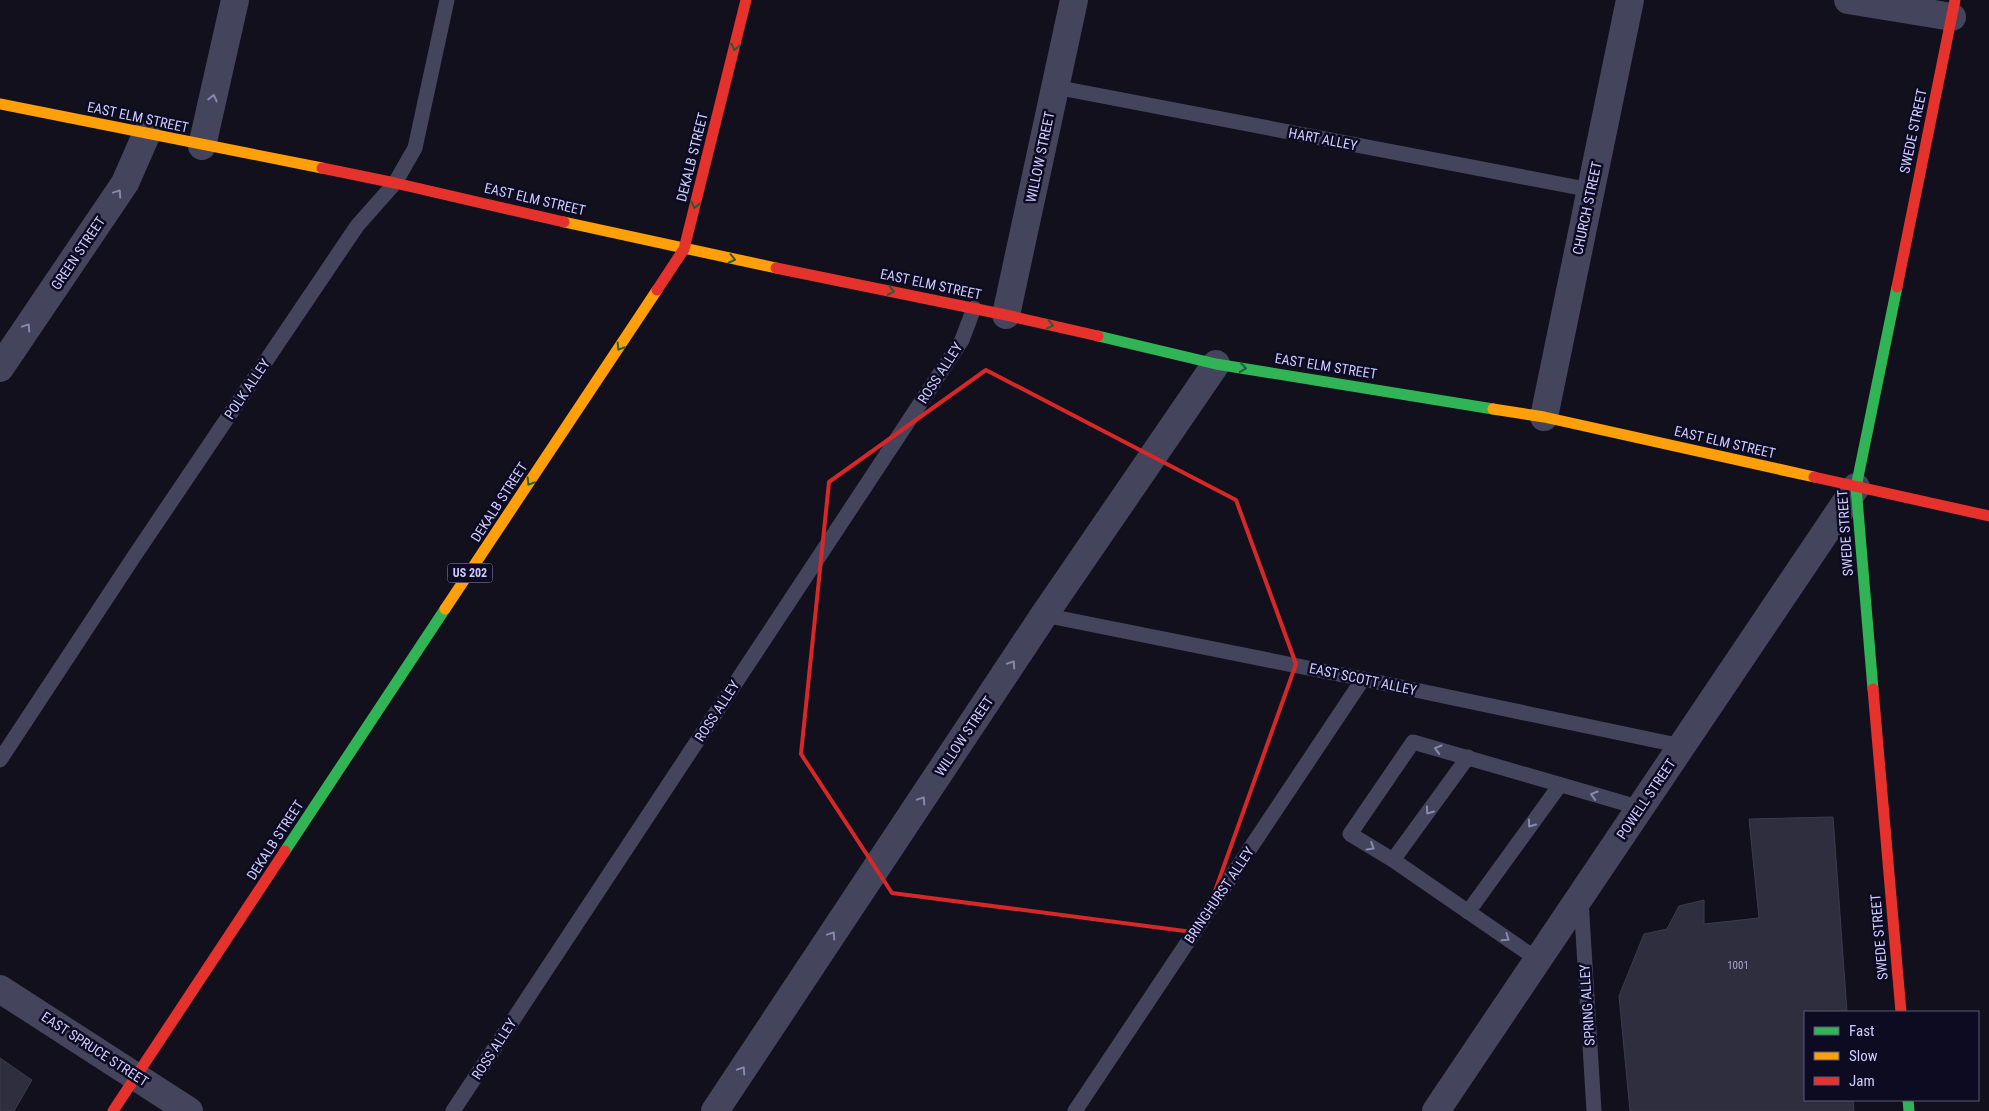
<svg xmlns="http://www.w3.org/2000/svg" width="1989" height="1111" viewBox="0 0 1989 1111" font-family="'Roboto Condensed',sans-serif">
<rect width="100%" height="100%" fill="#11101c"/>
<g fill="#2f2e3f" stroke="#3c3a51">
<polygon points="1833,817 1847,1012 1805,1012 1805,1100 1853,1100 1854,1111 1630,1111 1619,996 1644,934 1667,929 1679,906 1704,900 1704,924 1759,918 1749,819"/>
<polygon points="0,1058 32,1080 14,1111 0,1111"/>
</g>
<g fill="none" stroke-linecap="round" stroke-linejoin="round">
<g stroke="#44455d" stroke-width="15">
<polyline points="1055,87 1591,190"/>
<polyline points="1044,615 1363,679 1682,746"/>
<polyline points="0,760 135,555 357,226 395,183 415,148 447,0"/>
<polyline points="1393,860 1468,757"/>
<polyline points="1581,900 1594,1111"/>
<polyline points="1468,912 1560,785"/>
<polyline points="1538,960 1393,860 1350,834 1413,742 1641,808"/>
<polyline points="453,1111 962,340 974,308"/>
<polyline points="1075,1111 1363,679"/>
</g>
<g stroke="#44455d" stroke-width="28">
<polyline points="1848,0 1952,17"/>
<polyline points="202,146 235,0"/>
<polyline points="1006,315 1074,0"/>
<polyline points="0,368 125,183 147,133"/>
<polyline points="1544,417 1630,0"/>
<polyline points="0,989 189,1111"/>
<polyline points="715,1111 1044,615 1216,364"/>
<polyline points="1436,1111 1856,487"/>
</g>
<g stroke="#30b455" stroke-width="11">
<polyline points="1098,336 1216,364 1493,409"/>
<polyline points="1873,689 1856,487 1897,287"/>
<polyline points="285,851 445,609"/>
<polyline points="1908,1100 1909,1111"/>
</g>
<g stroke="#ff9f0a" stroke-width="11">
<polyline points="0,104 322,168"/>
<polyline points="564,222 776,268"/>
<polyline points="1493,409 1544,417 1814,477"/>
<polyline points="445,609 657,290"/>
</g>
<g stroke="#e5322d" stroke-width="11">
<polyline points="322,168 395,183 564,222"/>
<polyline points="776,268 1006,315 1098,336"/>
<polyline points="1897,287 1955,0"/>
<polyline points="657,290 684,249 746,0"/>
<polyline points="1814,477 1989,516"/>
<polyline points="1873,689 1901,1012"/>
<polyline points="113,1111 285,851"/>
</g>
</g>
<defs><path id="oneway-chevron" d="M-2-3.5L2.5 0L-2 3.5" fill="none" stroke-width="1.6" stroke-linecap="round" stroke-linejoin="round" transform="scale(1.25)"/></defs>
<g stroke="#1e603b">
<use href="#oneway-chevron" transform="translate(735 47) rotate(104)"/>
<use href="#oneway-chevron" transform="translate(695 205) rotate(104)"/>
<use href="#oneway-chevron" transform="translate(732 259) rotate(12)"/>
<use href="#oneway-chevron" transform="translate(891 291) rotate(12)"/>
<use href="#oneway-chevron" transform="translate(1050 325) rotate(13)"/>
<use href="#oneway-chevron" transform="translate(620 347) rotate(123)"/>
<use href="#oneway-chevron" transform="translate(1243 368) rotate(9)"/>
<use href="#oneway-chevron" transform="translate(530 482) rotate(123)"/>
</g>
<g stroke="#8988ae">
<use href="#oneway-chevron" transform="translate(213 98) rotate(-77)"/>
<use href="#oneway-chevron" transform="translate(118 193) rotate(-56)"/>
<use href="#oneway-chevron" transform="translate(27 327) rotate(-56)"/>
<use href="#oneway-chevron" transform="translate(1012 664) rotate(-56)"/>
<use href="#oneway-chevron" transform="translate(1438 749) rotate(-164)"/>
<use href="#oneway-chevron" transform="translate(1594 795) rotate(-164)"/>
<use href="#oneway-chevron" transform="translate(922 800) rotate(-56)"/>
<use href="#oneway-chevron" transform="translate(1429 811) rotate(126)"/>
<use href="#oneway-chevron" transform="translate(1531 824) rotate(126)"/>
<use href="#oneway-chevron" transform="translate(1371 847) rotate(31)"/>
<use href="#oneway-chevron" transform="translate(832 935) rotate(-56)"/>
<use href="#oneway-chevron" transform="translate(1506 938) rotate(35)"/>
<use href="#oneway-chevron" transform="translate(742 1070) rotate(-56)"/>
</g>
<path fill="none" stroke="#d62828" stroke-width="4" stroke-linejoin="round" d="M986 370 1236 500 1296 664 1200 933 892 893 801 754 829 482Z"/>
<g text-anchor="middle" stroke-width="5" stroke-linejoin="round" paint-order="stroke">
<g font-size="11" fill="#a6a4cf">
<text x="1738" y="969">1001</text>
</g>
<rect fill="#0d0b21" stroke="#9491bc" stroke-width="1" x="447.5" y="563.5" width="45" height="19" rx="4"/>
<g font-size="12" font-weight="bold" fill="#cecbff">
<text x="470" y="577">US 202</text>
</g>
<g font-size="14" fill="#cecbff" stroke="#0d0b21">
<text transform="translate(138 117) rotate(12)" y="5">EAST ELM STREET</text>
<text transform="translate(1913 131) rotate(-78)" y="5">SWEDE STREET</text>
<text transform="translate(1323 139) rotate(11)" y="5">HART ALLEY</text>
<text transform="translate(692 157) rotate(-76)" y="5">DEKALB STREET</text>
<text transform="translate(1040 157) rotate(-78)" y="5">WILLOW STREET</text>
<text transform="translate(535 199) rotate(13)" y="5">EAST ELM STREET</text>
<text transform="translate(1587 208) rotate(-78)" y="5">CHURCH STREET</text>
<text transform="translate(78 253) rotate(-56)" y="5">GREEN STREET</text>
<text transform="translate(931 284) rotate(12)" y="5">EAST ELM STREET</text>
<text transform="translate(1326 366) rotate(9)" y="5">EAST ELM STREET</text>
<text transform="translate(940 373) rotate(-57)" y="5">ROSS ALLEY</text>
<text transform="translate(247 389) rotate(-56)" y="5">POLK ALLEY</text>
<text transform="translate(1725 442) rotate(13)" y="5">EAST ELM STREET</text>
<text transform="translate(499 502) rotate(-57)" y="5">DEKALB STREET</text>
<text transform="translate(1845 533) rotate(-94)" y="5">SWEDE STREET</text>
<text transform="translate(1363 679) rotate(12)" y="5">EAST SCOTT ALLEY</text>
<text transform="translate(717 711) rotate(-57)" y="5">ROSS ALLEY</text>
<text transform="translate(964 736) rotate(-56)" y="5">WILLOW STREET</text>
<text transform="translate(1646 799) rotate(-56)" y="5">POWELL STREET</text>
<text transform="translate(275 840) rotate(-57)" y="5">DEKALB STREET</text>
<text transform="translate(1219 895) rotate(-56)" y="5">BRINGHURST ALLEY</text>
<text transform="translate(1879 937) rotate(-95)" y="5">SWEDE STREET</text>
<text transform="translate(1587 1005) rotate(-94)" y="5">SPRING ALLEY</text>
<text transform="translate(95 1049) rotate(33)" y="5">EAST SPRUCE STREET</text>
<text transform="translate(494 1049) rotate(-57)" y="5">ROSS ALLEY</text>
</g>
</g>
<rect x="1804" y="1011" width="175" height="90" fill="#0d0b21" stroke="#5a587a"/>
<rect x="1814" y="1027" width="25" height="8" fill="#30b455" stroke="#5a587a"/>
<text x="1849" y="1036" font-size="15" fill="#cecbff">Fast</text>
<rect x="1814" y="1052" width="25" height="8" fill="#ff9f0a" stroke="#5a587a"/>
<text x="1849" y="1061" font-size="15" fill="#cecbff">Slow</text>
<rect x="1814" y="1077" width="25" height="8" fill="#e5322d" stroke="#5a587a"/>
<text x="1849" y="1086" font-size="15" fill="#cecbff">Jam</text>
</svg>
